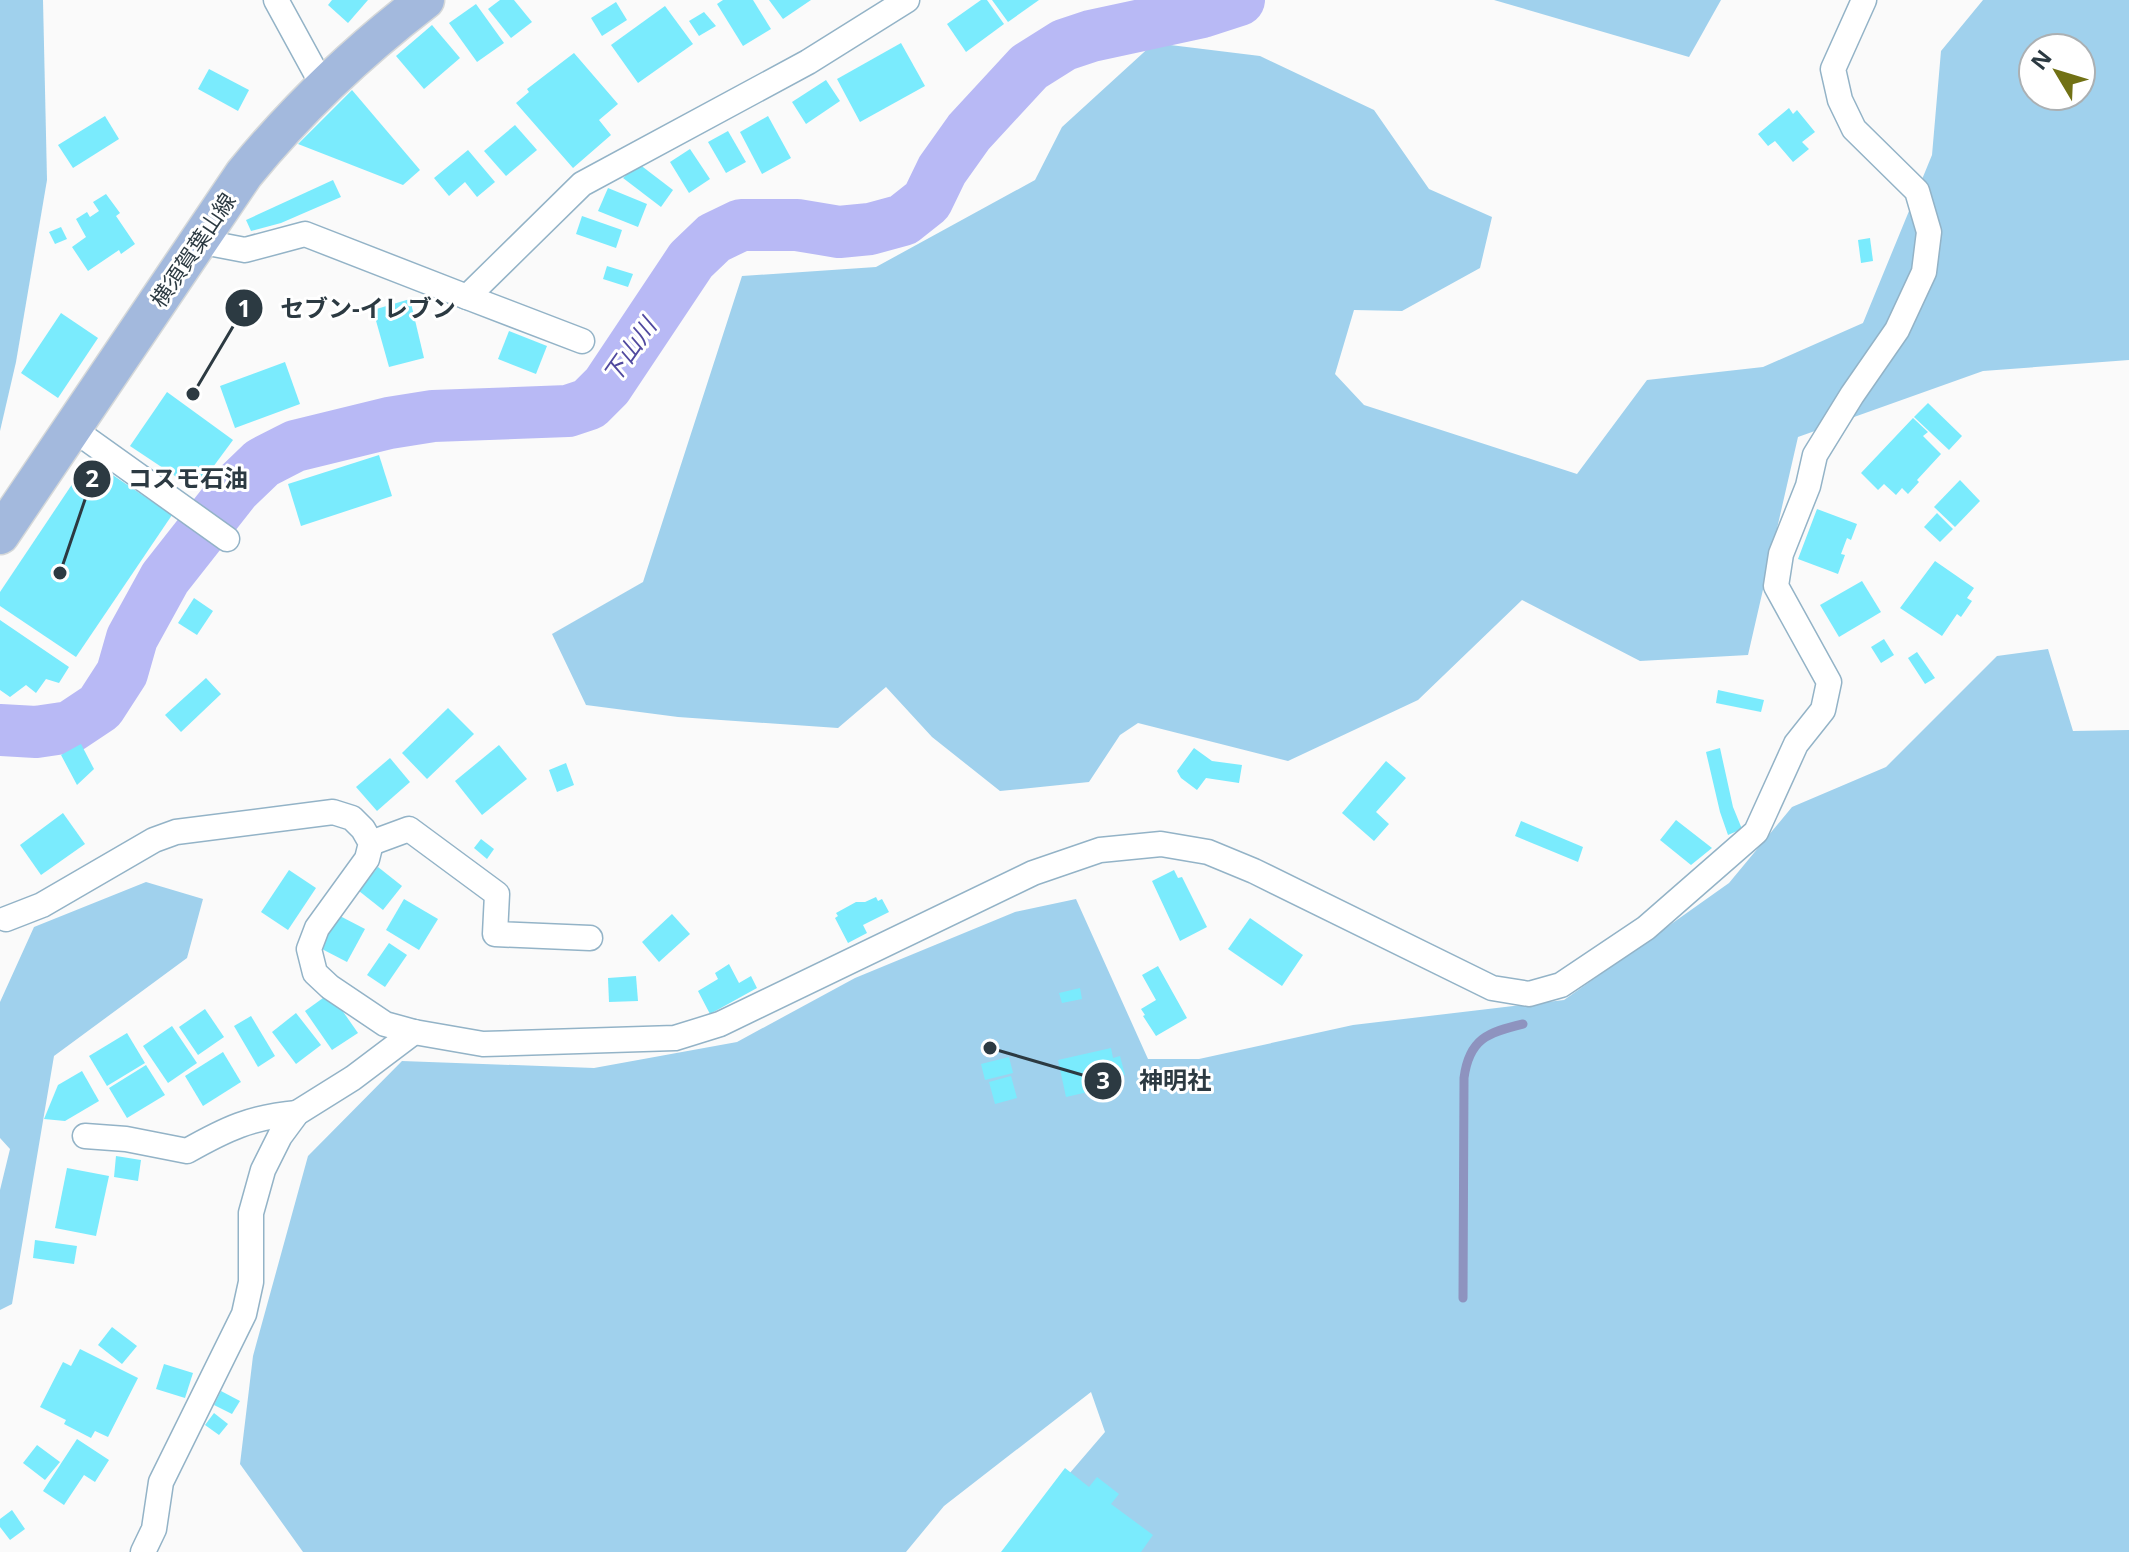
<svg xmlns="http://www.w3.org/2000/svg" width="2129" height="1552" viewBox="0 0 2129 1552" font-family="'Open Sans','Noto Sans JP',sans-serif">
<rect width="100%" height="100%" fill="#fafafa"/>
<g fill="#a0d1ed" fill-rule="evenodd">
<polygon points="0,0 43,0 47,180 16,362 0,431"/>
<polygon points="1494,0 1721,0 1689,57"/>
<path d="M1983 0H2129V360L1983 371 1798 437 1748 655 1640 661 1522 600 1418 700 1288 761 1138 723 1120 735 1089 782 1000 791 932 737 886 687 838 728 678 717 586 705 552 634 643 582 742 276 876 267 1035 180 1062 127 1154 43 1260 56 1374 110 1429 189 1492 217 1480 268 1402 311 1354 310 1335 374 1364 405 1577 474 1647 380 1763 367 1863 323 1932 155 1941 51ZM2033 48H2081V96H2033Z"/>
<polygon points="2048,649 2073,731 2129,730 2129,1552 1002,1552 1105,1432 1091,1392 944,1506 906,1552 303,1552 240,1464 253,1356 308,1156 402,1061 594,1068 737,1042 855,978 1015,912 1076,899 1148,1059 1199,1059 1353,1025 1564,1000 1729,883 1792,807 1886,767 1997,656"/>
<polygon points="146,882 203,899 187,958 54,1056 12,1304 0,1310 0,1190 10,1149 0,1138 0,1002 34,927"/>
</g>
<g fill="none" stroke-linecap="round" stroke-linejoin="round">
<path stroke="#8e93bf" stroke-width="9" d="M1463 1298 1464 1078C1469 1039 1488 1032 1523 1024"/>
<polyline stroke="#b8b9f5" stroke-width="52" points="0,730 36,732 70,727 100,707 122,673 132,638 165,578 235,489 262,463 295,446 389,423 433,416 568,411 589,404 607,386 691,260 714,238 741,225 797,225 839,232 870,229 903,220 927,201 942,170 969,132 1029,67 1064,45 1091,36 1202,12 1239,0"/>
</g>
<g fill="#7aebfd">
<polygon points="332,0 368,0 348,23 328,5"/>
<polygon points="500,0 514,0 532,22 511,38 488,9"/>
<polygon points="723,0 753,0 771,29 743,46 717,4"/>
<polygon points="769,0 811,0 783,19"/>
<polygon points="981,0 987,0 1004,24 966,52 947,24"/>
<polygon points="992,0 1039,0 1008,22"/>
<polygon points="616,2 627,20 602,36 591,18"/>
<polygon points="476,4 504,43 477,62 449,23"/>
<polygon points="665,6 693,44 638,83 611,45"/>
<polygon points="704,12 716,26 699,36 689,21"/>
<polygon points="432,25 460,58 424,89 396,56"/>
<polygon points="901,43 925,86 860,122 837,79"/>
<polygon points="574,53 618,104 599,120 611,135 573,168 516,103 529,92 527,89"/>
<polygon points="209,69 249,90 238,111 198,89"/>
<polygon points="826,80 840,101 806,124 792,102"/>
<polygon points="352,90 420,170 403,185 298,144"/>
<polygon points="1789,108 1793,114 1797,110 1815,132 1802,142 1809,149 1793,162 1775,141 1768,146 1758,134"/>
<polygon points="105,116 119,139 73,168 58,145"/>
<polygon points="768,116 791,158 762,174 740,132"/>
<polygon points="515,125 537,150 506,176 484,151"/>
<polygon points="728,131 746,162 726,173 708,142"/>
<polygon points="690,149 710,179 689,193 670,162"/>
<polygon points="468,150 495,182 477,197 465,182 449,196 434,178"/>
<polygon points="639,164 673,190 661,207 623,178"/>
<polygon points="333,180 341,197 281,223 251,231 246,220"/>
<polygon points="608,188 647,204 638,227 598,211"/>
<polygon points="106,194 120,213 116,216 135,244 121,254 119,250 88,271 72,247 86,237 76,219 87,212 90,217 99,211 93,202"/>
<polygon points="582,216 622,230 616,248 576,234"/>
<polygon points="61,227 67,239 55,244 49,232"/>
<polygon points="1870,238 1873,261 1861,263 1858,240"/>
<polygon points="607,266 633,274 628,287 603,279"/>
<polygon points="410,299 424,358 389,367 373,310"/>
<polygon points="61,313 98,338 58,398 21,373"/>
<polygon points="509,331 547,346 536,374 498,359"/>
<polygon points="285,362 300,404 235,428 220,386"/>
<polygon points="167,392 233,440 196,490 130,446"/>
<polygon points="1928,403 1962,436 1949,450 1914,417"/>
<polygon points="1913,418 1928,432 1923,436 1941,454 1917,480 1919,482 1908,494 1902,488 1896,495 1884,484 1878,490 1861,473"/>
<polygon points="379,455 392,496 301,526 288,484"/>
<polygon points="89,459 172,515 76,657 0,606 0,592"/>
<polygon points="1960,480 1980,501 1955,527 1934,507"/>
<polygon points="1817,509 1857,524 1851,540 1847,538 1841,554 1845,555 1838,574 1798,559"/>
<polygon points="1937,513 1953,529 1940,542 1924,527"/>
<polygon points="1935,561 1974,588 1967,598 1972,601 1961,617 1957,614 1942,636 1900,608"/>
<polygon points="1862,581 1881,612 1839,637 1820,605"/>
<polygon points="194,598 213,611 197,635 178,623"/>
<polygon points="0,620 69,667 59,683 46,679 36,693 26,685 10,697 0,690"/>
<polygon points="1884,639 1894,655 1881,663 1871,647"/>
<polygon points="1917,652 1935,678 1925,684 1908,658"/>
<polygon points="206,678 221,694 181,732 165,715"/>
<polygon points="1718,690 1764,700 1761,712 1716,703"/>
<polygon points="448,708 474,734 427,779 402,753"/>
<polygon points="81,744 94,769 77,785 61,755"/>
<polygon points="499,745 527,779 482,815 455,781"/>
<polygon points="1194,748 1212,761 1242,765 1239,783 1206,778 1197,790 1181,778 1177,771"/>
<polygon points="1720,748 1733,807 1742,829 1728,835 1720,812 1706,752"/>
<polygon points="390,758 410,782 377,811 356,787"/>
<polygon points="1386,761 1406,778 1376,812 1389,824 1374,841 1342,813"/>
<polygon points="566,763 574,785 557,792 549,770"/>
<polygon points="63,813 85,844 41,875 20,845"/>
<polygon points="1676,820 1712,848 1691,865 1660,840"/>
<polygon points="1521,821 1583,847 1578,862 1515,836"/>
<polygon points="481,839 494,849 487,859 474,848"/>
<polygon points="378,867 402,886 383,910 359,891"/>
<polygon points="289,870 316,888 288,930 261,912"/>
<polygon points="1174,870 1178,878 1182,877 1207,927 1180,941 1152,881"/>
<polygon points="876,897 878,901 882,899 889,912 863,925 867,933 848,943 835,918 838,916 836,913 856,902 865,902"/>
<polygon points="404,899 438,919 419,950 386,930"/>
<polygon points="672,914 690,934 659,962 642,942"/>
<polygon points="338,915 365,929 347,962 320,948"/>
<polygon points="1250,918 1303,955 1282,986 1228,949"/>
<polygon points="389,943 407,955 385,987 367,975"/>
<polygon points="729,964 739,983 751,976 757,988 710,1014 698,991 718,979 715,973"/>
<polygon points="1158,966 1187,1018 1156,1036 1143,1016 1145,1015 1141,1009 1156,1000 1142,975"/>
<polygon points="636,976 638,1001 609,1002 608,978"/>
<polygon points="1080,988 1082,999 1062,1003 1059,993"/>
<polygon points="330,993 358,1033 332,1050 305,1011"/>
<polygon points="205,1009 224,1037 198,1055 179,1027"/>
<polygon points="296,1013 321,1045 296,1064 272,1032"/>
<polygon points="251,1016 275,1056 258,1067 234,1026"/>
<polygon points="172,1026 197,1063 168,1083 143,1046"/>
<polygon points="127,1033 145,1063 107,1086 89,1056"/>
<polygon points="1111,1048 1113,1058 1120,1056 1125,1075 1117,1076 1119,1085 1066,1097 1058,1060"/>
<polygon points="223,1052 241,1082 203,1106 185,1076"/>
<polygon points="1009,1057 1013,1073 985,1080 981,1064"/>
<polygon points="146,1065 165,1095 127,1118 109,1088"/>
<polygon points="82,1071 99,1101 65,1121 44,1119 58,1085"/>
<polygon points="1011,1076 1017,1098 995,1104 989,1082"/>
<polygon points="116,1156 141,1160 138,1181 114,1177"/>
<polygon points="67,1168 109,1176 96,1236 55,1228"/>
<polygon points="35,1240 77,1246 74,1264 33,1258"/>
<polygon points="112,1327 137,1346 122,1364 98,1345"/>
<polygon points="80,1349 138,1378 108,1437 95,1431 91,1438 64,1424 66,1420 40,1407 63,1362 71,1366"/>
<polygon points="164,1364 193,1373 185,1398 156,1389"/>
<polygon points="221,1391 240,1401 232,1414 214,1405"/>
<polygon points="214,1413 228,1424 219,1435 205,1425"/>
<polygon points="77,1439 109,1460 95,1482 84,1475 64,1505 43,1491"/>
<polygon points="37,1445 60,1462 45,1480 23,1463"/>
<polygon points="1065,1468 1089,1487 1097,1477 1119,1494 1111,1504 1153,1535 1141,1552 1001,1552"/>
<polygon points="12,1510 25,1529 10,1540 0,1527 0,1519"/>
</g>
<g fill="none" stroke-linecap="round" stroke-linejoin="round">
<g stroke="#93b3c7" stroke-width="27">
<g id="minor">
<polyline points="276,0 323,86"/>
<polyline points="198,241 245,250 305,234 467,297 582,184 808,62 907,0"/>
<polyline points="467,297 582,341"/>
<polyline points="73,429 227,539"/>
<polyline points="371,843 409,829 497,894 495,934 590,938"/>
<polyline points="6,919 42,905 154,840 176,832 333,812 352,818 363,829 371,843 367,859 317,928 309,949 315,973 330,987 385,1024 414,1032 483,1044 675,1038 720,1024 1033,873 1100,850 1161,844 1208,852 1254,871 1492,988 1529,994 1561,985 1646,928 1756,832 1796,744 1823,710 1829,682 1776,586 1781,554 1808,486 1815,455 1852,395 1897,330 1924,272 1929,232 1917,191 1854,129 1840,100 1833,69 1864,0"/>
<path d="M85 1136 126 1139 187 1151C226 1129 251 1117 297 1113"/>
<polyline points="143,1552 154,1529 161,1482 244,1314 251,1282 251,1213 263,1170 280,1136 297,1113 353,1078 414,1032"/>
</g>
</g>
<g stroke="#d5d8d9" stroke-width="41">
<path id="primary" d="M0 535 244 174C298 108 357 52 425 0"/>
</g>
<use href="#minor" stroke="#fff" stroke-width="24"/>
<use href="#primary" stroke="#a3b9dd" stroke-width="38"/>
</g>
<g text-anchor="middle" stroke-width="6" stroke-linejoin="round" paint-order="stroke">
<g font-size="22" fill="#2c3a42" stroke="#fff">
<text transform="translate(193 250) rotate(-56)" y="8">横須賀葉山線</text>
</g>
<g font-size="24" font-style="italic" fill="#50499f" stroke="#fff">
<text transform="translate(630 351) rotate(-55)" y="8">下山川</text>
</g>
</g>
<path fill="none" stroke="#2c3a42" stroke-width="3" d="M193 394L244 308M60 573L92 479M990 1048L1103 1081"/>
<g fill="#2c3a42" stroke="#fff" stroke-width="3">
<circle cx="193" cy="394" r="8"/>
<circle cx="60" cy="573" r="8"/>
<circle cx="990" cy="1048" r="8"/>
<circle cx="244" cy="308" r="20"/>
<circle cx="92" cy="479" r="20"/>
<circle cx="1103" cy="1081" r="20"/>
</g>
<g font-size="24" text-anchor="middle" font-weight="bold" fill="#fff">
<text x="244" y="317">1</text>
<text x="92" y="487">2</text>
<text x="1103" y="1089">3</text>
</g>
<g font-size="24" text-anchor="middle" font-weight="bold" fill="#2c3a42" stroke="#fff" stroke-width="6" stroke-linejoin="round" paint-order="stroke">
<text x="368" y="317">セブン-イレブン</text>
<text x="188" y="487">コスモ石油</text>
<text x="1175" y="1089">神明社</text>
</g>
<g transform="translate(2057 72) rotate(308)"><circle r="38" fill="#ffffff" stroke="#abb0b3" stroke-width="2"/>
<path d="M0-6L14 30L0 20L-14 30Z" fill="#717115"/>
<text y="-12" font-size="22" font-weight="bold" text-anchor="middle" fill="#2c3a42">N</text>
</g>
</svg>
